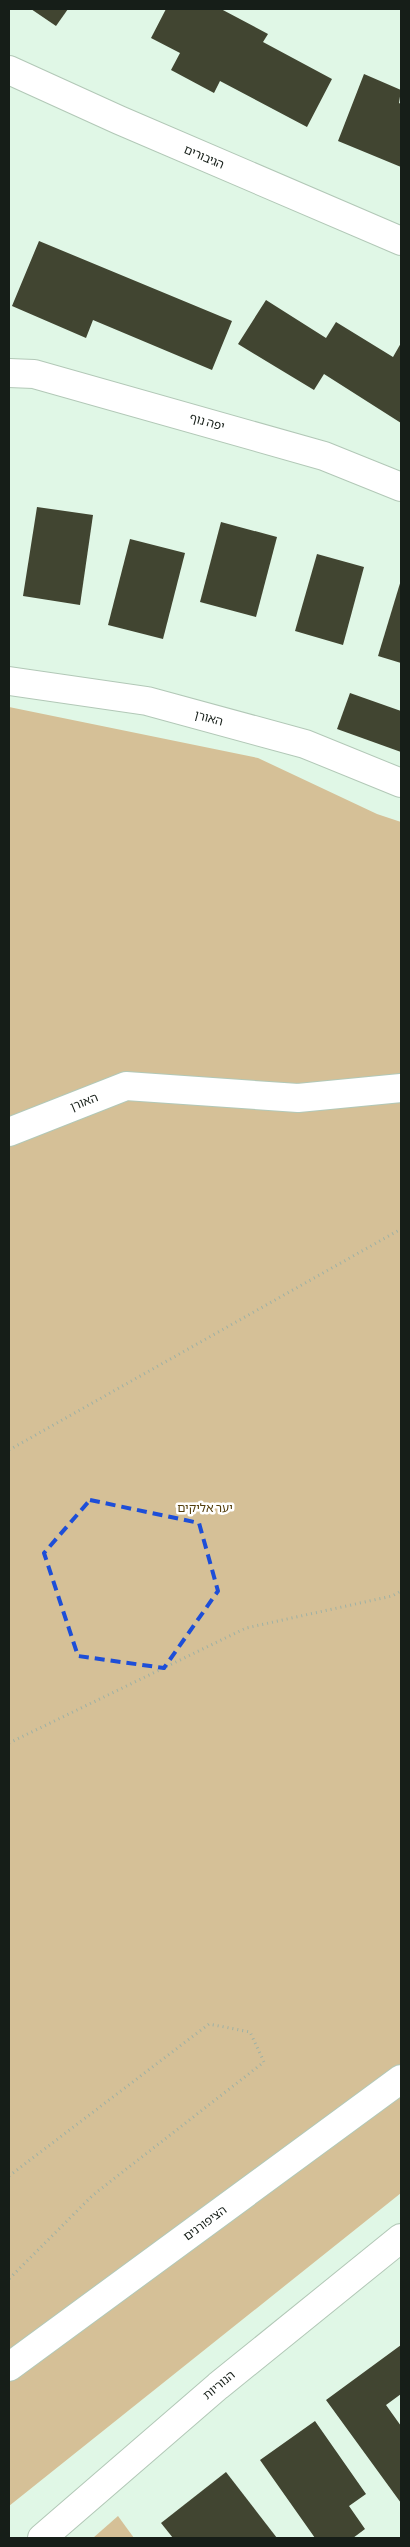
<svg xmlns="http://www.w3.org/2000/svg" width="410" height="2547" viewBox="0 0 410 2547" font-family="Commissioner,'Noto Sans Hebrew',sans-serif">
<rect width="100%" height="100%" fill="#e0f7e6"/>
<g fill="#d5c097">
<polygon points="9,707 258,758 377,814 401,822 401,2193 9,2506"/>
<polygon points="118,2516 134,2538 93,2538"/>
</g>
<g fill="#414531">
<polygon points="31,9 68,9 56,26"/>
<polygon points="166,9 221,9 268,34 263,42 332,79 307,127 220,81 214,93 171,70 180,53 151,38"/>
<polygon points="364,74 401,90 399,103 401,104 401,167 338,141"/>
<polygon points="39,241 232,321 212,370 93,320 86,338 12,306"/>
<polygon points="266,300 326,338 336,322 393,357 401,343 401,423 324,374 314,390 238,344"/>
<polygon points="37,507 93,515 80,605 23,596"/>
<polygon points="221,522 277,537 256,617 200,602"/>
<polygon points="130,539 185,553 163,639 108,625"/>
<polygon points="317,554 364,567 343,645 295,631"/>
<polygon points="401,580 401,663 378,656"/>
<polygon points="350,693 401,711 401,752 337,729"/>
<polygon points="401,2345 401,2394 386,2405 401,2426 401,2503 326,2400"/>
<polygon points="315,2421 366,2494 349,2506 365,2529 353,2538 315,2538 260,2460"/>
<polygon points="226,2472 277,2538 173,2538 161,2523"/>
</g>
<g fill="none" stroke-linecap="round" stroke-linejoin="round">
<g stroke="#b2c8b7" stroke-width="30">
<g id="street">
<polyline points="9,373 34,374 324,456 401,487"/>
<polyline points="9,681 147,701 305,744 401,783"/>
<polyline points="9,1132 126,1086 298,1098 401,1088"/>
<polyline points="9,2367 401,2079"/>
<polyline points="42,2538 218,2386 401,2238"/>
</g>
</g>
<g stroke="#b2c8b7" stroke-width="30">
<polyline id="secondary" points="9,70 119,120 401,241"/>
</g>
<g stroke="#9fb1a4" stroke-width="3" stroke-dasharray="1 4" stroke-linecap="butt">
<polyline points="9,1450 401,1229"/>
<polyline points="9,1743 246,1628 392,1596 401,1591"/>
<polyline points="9,2176 209,2024 250,2032 264,2062 93,2195 9,2279"/>
</g>
<use href="#street" stroke="#fff" stroke-width="28"/>
<use href="#secondary" stroke="#fff" stroke-width="28"/>
</g>
<path fill="none" stroke="#1d4ed8" stroke-width="4" stroke-dasharray="10 6" stroke-linejoin="round" d="M90 1500 199 1523 218 1591 164 1668 78 1656 44 1553Z"/>
<g text-anchor="middle" stroke-width="5" stroke-linejoin="round" paint-order="stroke">
<g font-size="12" fill="#161e18" stroke="#fff">
<text transform="translate(204 157) rotate(23)" y="4">הגיבורים</text>
<text transform="translate(207 422) rotate(16)" y="4">יפה נוף</text>
<text transform="translate(209 718) rotate(15)" y="4">האורן</text>
<text transform="translate(84 1102) rotate(-22)" y="4">האורן</text>
<text transform="translate(205 2223) rotate(-36)" y="4">הציפורנים</text>
<text transform="translate(219 2385) rotate(-40)" y="4">הנוריות</text>
</g>
<g font-size="12" fill="#553f0c" stroke="#fff">
<text x="205" y="1512">יער אליקים</text>
</g>
</g>
<rect width="410" height="2547" fill="none" stroke="#161e18" stroke-width="20"/>
</svg>
